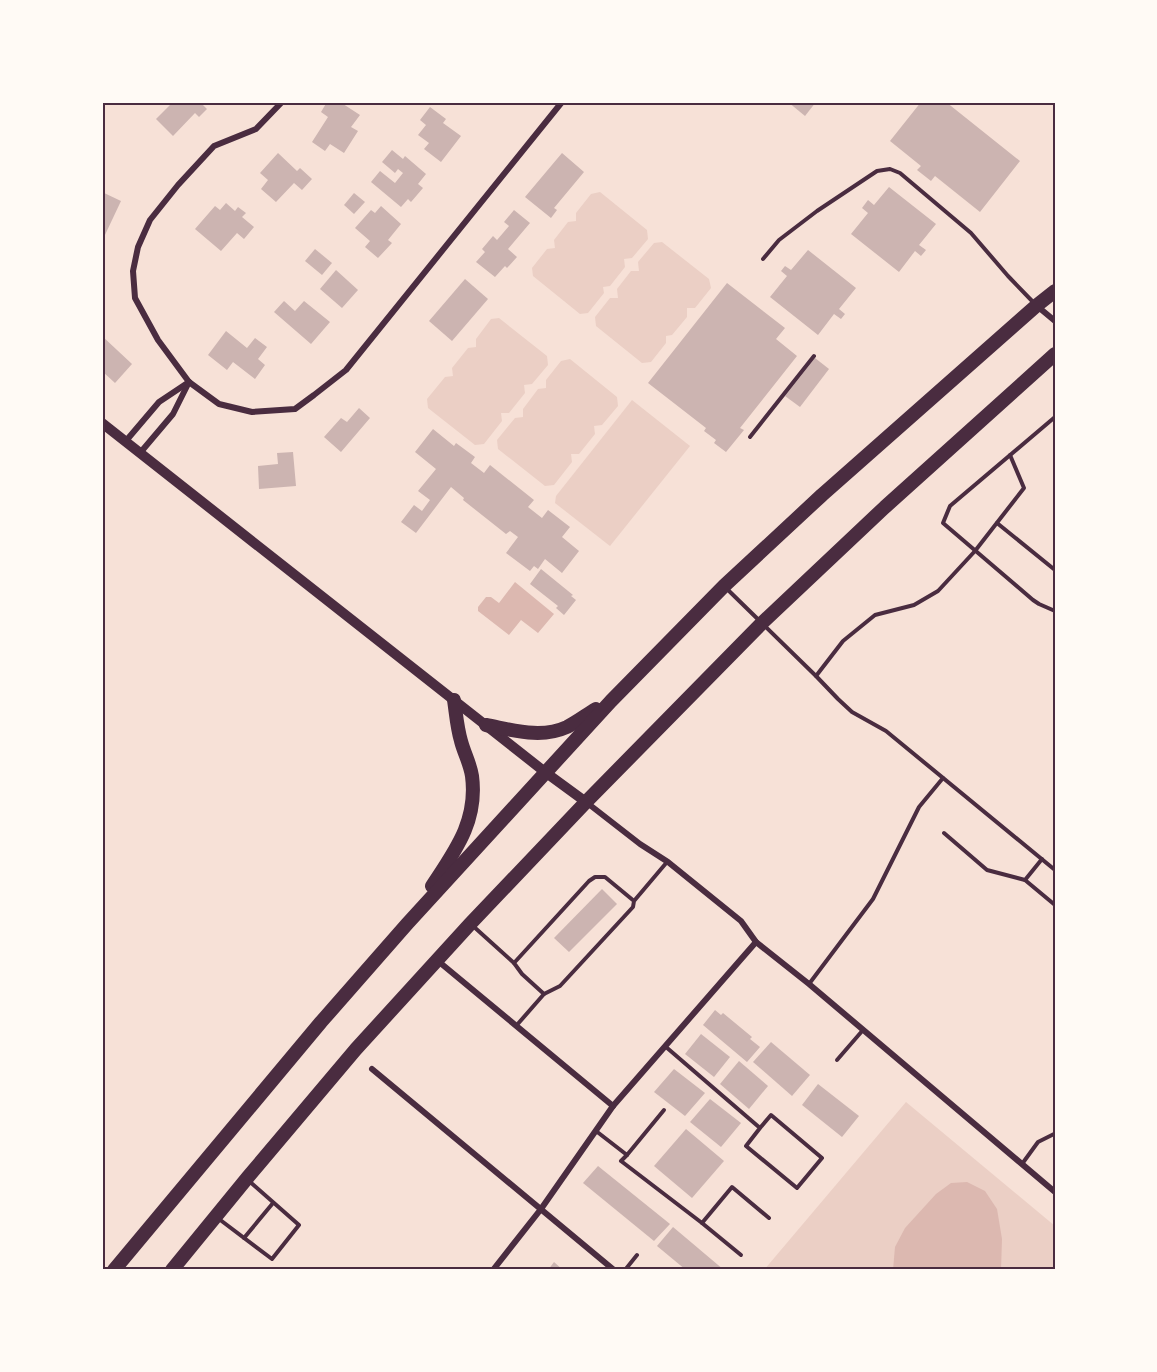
<svg xmlns="http://www.w3.org/2000/svg" width="1157" height="1372" viewBox="0 0 1157 1372" font-family="'Golos Text',sans-serif">
<rect width="100%" height="100%" fill="#f7e1d7"/>
<g fill="#ebcfc5">
<polygon points="600,192 647,230 648,239 632,258 624,259 625,267 610,286 603,287 604,293 588,313 580,314 533,276 532,268 547,249 555,248 554,240 568,222 576,221 576,213 591,194"/>
<polygon points="662,242 709,279 711,288 695,308 687,308 687,317 672,335 666,336 666,343 651,362 642,363 596,326 595,317 610,298 618,298 617,289 631,271 639,271 638,262 654,243"/>
<polygon points="499,318 547,356 548,365 532,384 524,385 525,393 509,413 501,413 502,421 484,444 475,445 428,408 427,399 445,377 453,376 452,368 468,348 476,347 476,339 491,319"/>
<polygon points="570,359 617,397 618,406 602,425 594,426 595,434 579,454 571,454 572,462 554,485 545,486 498,449 497,440 515,418 523,417 523,409 538,389 546,388 546,380 561,361"/>
<polygon points="632,400 690,446 610,546 555,503 556,496"/>
<polygon points="906,1102 1055,1226 1055,1270 764,1270"/>
</g>
<g fill="#dcb8b0">
<polygon points="515,582 554,614 538,633 521,620 509,635 478,611 478,607 486,597 491,597 499,603"/>
<polygon points="967,1182 985,1191 997,1209 1002,1239 1001,1270 893,1270 895,1247 905,1228 936,1194 951,1183"/>
</g>
<g fill="#ccb4b1">
<polygon points="173,102 200,102 207,109 199,117 195,113 173,136 156,119"/>
<polygon points="327,102 340,102 360,115 351,127 358,131 344,153 330,144 325,151 312,142 328,117 321,112"/>
<polygon points="788,102 816,102 805,116"/>
<polygon points="921,102 946,102 1020,161 980,212 935,176 931,181 917,170 921,166 890,141"/>
<polygon points="430,107 446,119 443,123 461,136 441,162 424,149 429,143 418,135 426,125 420,120"/>
<polygon points="392,150 403,159 405,156 426,174 418,184 423,188 411,202 408,199 401,207 371,182 380,171 395,183 403,173 398,169 395,173 382,162"/>
<polygon points="278,153 297,171 300,168 312,179 302,190 294,183 276,202 261,189 268,180 260,173"/>
<polygon points="562,153 584,172 554,208 557,210 551,218 525,197"/>
<polygon points="889,187 936,224 919,245 926,250 921,256 915,251 899,272 851,234 868,213 862,208 868,200 874,205"/>
<polygon points="102,192 121,201 104,237 102,236"/>
<polygon points="354,193 365,202 354,214 344,205"/>
<polygon points="226,203 235,211 238,207 246,213 242,217 254,227 244,239 237,233 221,251 195,229 215,206 220,210"/>
<polygon points="381,206 401,224 388,240 392,243 378,258 365,247 370,241 355,228 371,210 375,213"/>
<polygon points="514,210 530,223 508,249 517,257 507,268 505,266 495,277 476,262 485,252 482,249 493,236 497,240 509,226 504,222"/>
<polygon points="315,249 332,263 322,275 305,261"/>
<polygon points="808,250 856,288 839,309 845,314 841,319 834,314 818,335 770,297 787,276 781,271 785,266 791,270"/>
<polygon points="336,270 358,290 342,308 320,289"/>
<polygon points="465,279 488,299 452,341 429,321"/>
<polygon points="727,283 785,328 776,339 797,356 740,428 744,430 726,452 714,443 716,440 704,431 706,428 648,383"/>
<polygon points="284,301 295,311 304,301 330,322 311,344 274,312"/>
<polygon points="226,331 247,348 255,338 267,347 258,359 265,365 255,379 233,362 227,370 208,355"/>
<polygon points="102,336 132,364 115,383 102,371"/>
<polygon points="815,358 829,369 800,407 785,396"/>
<polygon points="359,408 370,418 341,452 324,437 341,418 347,422"/>
<polygon points="433,429 454,446 456,443 475,457 471,463 484,473 490,465 534,500 528,507 542,518 548,510 570,527 562,537 579,551 562,573 545,559 538,569 534,566 530,571 506,553 518,537 510,531 506,534 463,500 464,498 451,487 416,533 401,522 414,505 422,511 430,500 418,491 436,469 415,452"/>
<polygon points="293,452 296,486 259,489 258,466 278,464 277,453"/>
<polygon points="541,569 573,595 571,596 576,600 564,615 556,608 558,606 530,584"/>
<polygon points="602,889 617,904 569,952 554,938"/>
<polygon points="715,1010 721,1015 723,1013 752,1037 750,1039 760,1047 747,1062 703,1025"/>
<polygon points="701,1034 730,1057 714,1077 685,1054"/>
<polygon points="771,1042 810,1075 792,1096 753,1062"/>
<polygon points="739,1061 768,1086 749,1109 720,1084"/>
<polygon points="674,1069 705,1093 685,1116 654,1092"/>
<polygon points="818,1084 859,1116 842,1137 802,1105"/>
<polygon points="710,1099 741,1123 721,1147 690,1122"/>
<polygon points="686,1129 724,1161 692,1198 654,1166"/>
<polygon points="598,1166 670,1224 654,1241 583,1183"/>
<polygon points="673,1227 724,1270 686,1270 657,1246"/>
<polygon points="554,1262 563,1270 548,1270"/>
</g>
<g fill="none" stroke-linecap="round" stroke-linejoin="round">
<g stroke="#4a2c40" stroke-width="4">
<polyline points="763,259 779,240 817,211 877,171 890,169 900,173 971,233 1008,276 1034,303"/>
<polyline points="1055,417 950,506 943,523 1033,600 1039,604 1055,611"/>
<polyline points="750,437 814,356"/>
<polyline points="997,523 1055,570"/>
<polyline points="727,589 816,676 838,699 852,712 886,731 1055,870"/>
<polyline points="816,676 843,641 875,615 914,605 938,591 975,551 1024,488 1010,455"/>
<polyline points="944,833 987,870 1025,880 1042,859"/>
<polyline points="1025,880 1055,905"/>
<polyline points="634,901 605,877 595,877 589,881 514,963 522,974 544,994 560,986 633,907 634,901 667,862"/>
<polyline points="473,926 514,963"/>
<polyline points="809,984 873,899 919,807 943,778"/>
<polyline points="516,1026 544,994"/>
<polyline points="666,1047 760,1128 771,1115 822,1158 797,1188 746,1146 760,1128"/>
<polyline points="837,1060 863,1030"/>
<polyline points="596,1131 627,1155 664,1110"/>
<polyline points="627,1155 621,1161 702,1223 732,1187 769,1218"/>
<polyline points="1022,1164 1038,1142 1054,1134 1055,1135"/>
<polyline points="219,1219 272,1259 299,1225 249,1181"/>
<polyline points="702,1223 741,1255"/>
<polyline points="244,1238 273,1203"/>
<polyline points="625,1270 637,1255"/>
</g>
<g stroke="#4a2c40" stroke-width="6">
<polyline points="282,102 256,129 214,146 178,185 150,220 138,247 133,271 135,298 158,340 189,382 219,404 252,412 295,409 314,395 346,370 562,102"/>
<polyline points="1037,306 1055,321"/>
<polyline points="125,442 159,402 189,382"/>
<polyline points="140,453 173,414 189,382"/>
<polyline points="586,802 640,844 668,862 741,921 756,942 809,984 1055,1192"/>
<polyline points="438,961 613,1106"/>
<polyline points="372,1069 614,1270"/>
<polyline points="493,1270 541,1209 613,1106 756,942"/>
</g>
<polyline stroke="#4a2c40" stroke-width="10" points="102,423 545,772 586,802"/>
<g stroke="#4a2c40" stroke-width="14">
<path d="M486 725C513 730 541 739 567 727 577 722 586 715 596 709"/>
<path d="M432 886C455 851 478 821 472 776 470 763 464 753 461 741 457 728 456 713 454 700"/>
<polyline points="114,1270 321,1022 407,924 611,701 724,586 822,495 1036,306 1055,291"/>
<polyline points="172,1270 248,1177 356,1049 470,924 586,802 762,623 885,507 1055,354"/>
</g>
</g>
<rect width="1157" height="1372" fill="none" stroke="#fffaf5" stroke-width="207"/>
<rect x="104" y="104" width="950" height="1164" fill="none" stroke="#4a2c40" stroke-width="2"/>
</svg>
